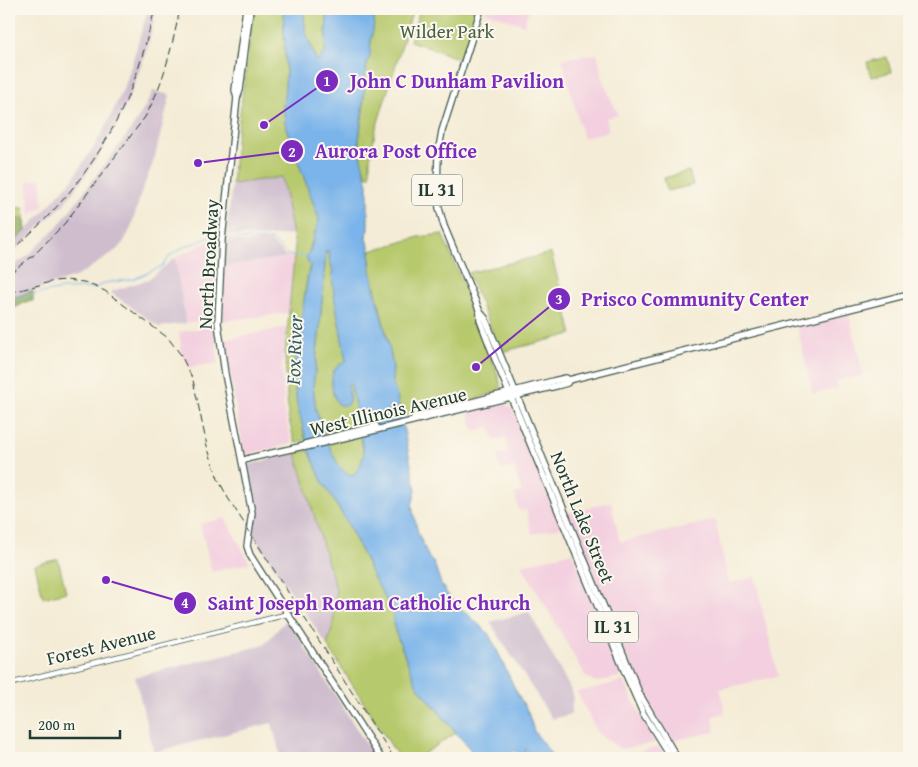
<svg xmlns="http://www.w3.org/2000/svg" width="918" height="767" viewBox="0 0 918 767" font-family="'Gentium Book Plus',serif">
<rect width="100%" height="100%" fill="#fbf7ec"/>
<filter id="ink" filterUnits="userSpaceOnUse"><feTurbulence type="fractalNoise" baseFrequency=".02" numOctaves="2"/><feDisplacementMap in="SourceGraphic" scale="10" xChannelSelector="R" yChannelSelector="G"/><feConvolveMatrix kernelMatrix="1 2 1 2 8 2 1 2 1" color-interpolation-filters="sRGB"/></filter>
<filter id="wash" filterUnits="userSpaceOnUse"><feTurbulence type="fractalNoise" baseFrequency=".0096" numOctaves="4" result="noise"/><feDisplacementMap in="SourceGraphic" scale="20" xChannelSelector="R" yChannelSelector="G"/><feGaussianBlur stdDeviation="1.12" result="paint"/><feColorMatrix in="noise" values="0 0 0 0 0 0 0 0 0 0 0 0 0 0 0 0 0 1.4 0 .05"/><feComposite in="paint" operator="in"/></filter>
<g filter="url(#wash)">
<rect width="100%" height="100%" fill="#f4ecd6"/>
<g fill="#f3cfdf">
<polygon points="478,9 529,9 524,25"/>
<polygon points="597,54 604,83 618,115 606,118 609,131 583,138 562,59"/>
<polygon points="41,179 43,207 30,215 28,181"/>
<polygon points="216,240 213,319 186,323 175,258 209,241"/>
<polygon points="294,256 289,313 222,321 224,266"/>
<polygon points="849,314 863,375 836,381 838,388 813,394 797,327"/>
<polygon points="215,326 218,363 189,367 182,355 179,332"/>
<polygon points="287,327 282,368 284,411 292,444 244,455 224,340"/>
<polygon points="505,404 512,409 518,421 562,527 532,534 526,510 519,511 515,494 522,492 514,467 501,470 497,457 508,451 506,437 494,440 490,426 474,432 468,409"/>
<polygon points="611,502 620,542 715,520 729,583 755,577 778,676 720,689 725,713 713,716 715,732 670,741 639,687 566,513"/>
<polygon points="225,518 250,563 212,572 200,524"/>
<polygon points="572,552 622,676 596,682 586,677 522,565"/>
<polygon points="624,681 638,711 655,743 621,749 598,734 577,692"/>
<polygon points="659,747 666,758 620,758 618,757"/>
</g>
<g fill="#cfbdce">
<polygon points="148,9 157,9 144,58 125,108 101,152 79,184 64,204 9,256 9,246 26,231 72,180 103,132 126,83"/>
<polygon points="153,91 170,95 154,160 141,193 131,228 122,245 110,255 77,276 9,299 9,269 26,257 59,225 130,131 145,107"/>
<polygon points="282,177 294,234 265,237 226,235 232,184"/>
<polygon points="226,239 245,242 260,240 271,241 285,256 288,257 224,266"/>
<polygon points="175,258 186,323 159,327 110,292 149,279"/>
<polygon points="296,453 336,590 333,626 327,645 251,532 255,513 248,465"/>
<polygon points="529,612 573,694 571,714 552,719 490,622"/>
<polygon points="287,619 375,758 281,758 272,723 154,752 135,677 264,645"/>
</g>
<g fill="#b7c96d" stroke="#6b8350">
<polygon points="254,9 283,9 286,73 284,107 286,128 319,219 308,253 308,262 310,265 307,276 294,381 305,440 295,443 288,417 285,354 295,246 282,177 232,184 236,142"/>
<polygon points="303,9 321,9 327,18 325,52 317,62 306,33"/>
<polygon points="374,9 413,9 375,132 370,158 370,176 367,176 361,161 359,139 363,113 365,78 374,23"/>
<polygon points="420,9 477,9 478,12 460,59 410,41"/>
<polygon points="887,57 891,72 871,77 867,62"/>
<polygon points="689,171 693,185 667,191 664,178"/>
<polygon points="23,207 26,231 9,246 9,210"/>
<path d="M442 234 471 302 500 382V389C485 401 422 411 400 416L392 381 393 368 389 345 371 270 370 251 419 237Z"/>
<path d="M326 251H329L330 253 329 259 333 271 332 274 334 295 346 361 333 371V395L349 400 350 396 348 384 349 383 351 385 364 455C361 463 360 470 352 475L346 473 338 465 324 434 316 410 313 387 319 336Z"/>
<polygon points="551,253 572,334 501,352 468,273"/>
<polygon points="309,450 322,481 348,524 373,576 392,611 395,631 417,686 456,733 417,758 399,758 327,645 333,626 336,590 296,453"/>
<polygon points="58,559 66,592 43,598 35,565"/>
</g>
<g fill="#91ad60" stroke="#58754a">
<polygon points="19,218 25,220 26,231 9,246 9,222"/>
<polygon points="33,291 33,301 28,301 9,311 9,299"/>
</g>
<path fill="#7ab4ea" stroke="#4c788f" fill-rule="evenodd" d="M283 9H303L306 33 317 62 325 52 327 18 321 9H374V23L371 41 370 57 367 63 365 78V87L359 139V151L368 184V229L366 237V241H368L370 251V265L375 292 389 345 393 368 392 381 397 396 416 490 412 506 418 533 429 558 434 563 441 584 450 598 488 633 495 646 516 691 528 712 534 731 554 758H528V751L525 750V757L523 758C518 752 514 749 508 754L517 758H476L470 749 417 686 395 631 392 611 373 576 348 524 322 481 309 450 297 405 294 381 295 354 310 265 307 261V254L310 251 319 219 286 128 283 107 286 73ZM326 251H329L330 253 329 259 333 271 332 274 334 295 346 361 344 363C327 366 330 394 339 405H347L350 399 348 384 349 383 351 385 364 455C361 463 360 470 352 475L346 473 338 465 324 434 316 410 313 387 319 336Z"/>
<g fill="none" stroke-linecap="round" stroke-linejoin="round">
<g stroke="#7ab4ea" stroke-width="1">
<polyline points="224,237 240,239 273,240 287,255 307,257"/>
<polyline points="9,302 30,295 63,289 95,288 105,283 134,279 162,266 170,256 184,247 211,237 220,236"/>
</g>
</g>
</g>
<g filter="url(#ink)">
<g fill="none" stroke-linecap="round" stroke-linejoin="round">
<g stroke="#3f574c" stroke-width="6">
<polyline id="minor" points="9,684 288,614"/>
</g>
<g stroke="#3f574c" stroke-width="8">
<g id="major">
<polyline points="250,9 240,90 237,98 222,239 218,323 225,374 252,513 247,546 250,555 264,577 381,758"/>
<polyline points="481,9 442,131 438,154 437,192 439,208 444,226 480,312 485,318 640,695 677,758"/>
<polyline points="237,98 235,90 246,9"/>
<polyline points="480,313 480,320 491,349 627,677 643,713 671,758"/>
<polyline points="414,417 553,381 566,378 569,380"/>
<polyline points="304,446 305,444 376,426"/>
<polyline points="242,461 250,458 304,446 306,447 560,385 567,383 569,380 909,294"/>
</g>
</g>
<use href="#minor" stroke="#fff" stroke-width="4.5"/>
<use href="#major" stroke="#fff" stroke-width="5.5"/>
<g stroke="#1f3d34" stroke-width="1" stroke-dasharray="8 4" stroke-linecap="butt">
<path d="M9 252C63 208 107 151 132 86 142 61 148 34 155 9"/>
<path d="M9 274 34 255 65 223 145 117C164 83 172 46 180 9"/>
<polyline points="9,293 54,281 66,280 84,282 105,291 168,338 181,355 193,380 207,446 218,479 228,498 394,758"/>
</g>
</g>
</g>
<g text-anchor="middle" stroke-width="4" stroke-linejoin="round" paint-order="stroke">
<g fill="#fbf7ec" stroke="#61756b" stroke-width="1">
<rect x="412" y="174.5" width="50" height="31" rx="4"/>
<rect x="588" y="611.5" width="50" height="31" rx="4"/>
</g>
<g font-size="18" font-weight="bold" fill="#1f3d34">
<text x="437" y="196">IL 31</text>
<text x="613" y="633">IL 31</text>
</g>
<g font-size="19" fill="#456042" stroke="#fbf7ec">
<text x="447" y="38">Wilder Park</text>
</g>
<g font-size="19" fill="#1f3d34" stroke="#fbf7ec">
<text transform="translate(208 264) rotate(-87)" y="7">North Broadway</text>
<text transform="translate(388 411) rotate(-13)" y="7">West Illinois Avenue</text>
<text transform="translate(583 517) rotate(68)" y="7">North Lake Street</text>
<text transform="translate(101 645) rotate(-14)" y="7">Forest Avenue</text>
</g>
<g font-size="20" font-style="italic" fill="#365b62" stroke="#fbf7ec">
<text transform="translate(294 350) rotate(-88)" y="7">Fox River</text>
</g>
</g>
<path fill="none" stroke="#7b2cbf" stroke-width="2" d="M264 125L327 81M198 163L292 151M476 367L559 299M106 580L185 603"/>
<g fill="#7b2cbf" stroke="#fbf7ec" stroke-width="2">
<circle cx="264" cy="125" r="5"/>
<circle cx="198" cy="163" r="5"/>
<circle cx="476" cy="367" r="5"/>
<circle cx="106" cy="580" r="5"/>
<circle cx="327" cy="81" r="12"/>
<circle cx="292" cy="151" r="12"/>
<circle cx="559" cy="299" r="12"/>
<circle cx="185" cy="603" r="12"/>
</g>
<g font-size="15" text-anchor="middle" font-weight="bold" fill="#fff">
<text x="327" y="86">1</text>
<text x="292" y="157">2</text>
<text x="559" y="304">3</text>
<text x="185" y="608">4</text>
</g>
<g font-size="20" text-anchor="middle" font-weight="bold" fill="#7b2cbf" stroke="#fbf7ec" stroke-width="4" stroke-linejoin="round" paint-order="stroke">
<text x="457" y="88">John C Dunham Pavilion</text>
<text x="396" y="158">Aurora Post Office</text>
<text x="695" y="306">Prisco Community Center</text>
<text x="369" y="610">Saint Joseph Roman Catholic Church</text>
</g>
<rect width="918" height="767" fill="none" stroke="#fbf7ec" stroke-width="30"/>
<path d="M30 730v8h90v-8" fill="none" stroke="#1f3d34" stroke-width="2.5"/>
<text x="38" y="730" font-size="15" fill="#1f3d34" stroke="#fbf7ec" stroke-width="4" paint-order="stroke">200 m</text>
</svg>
